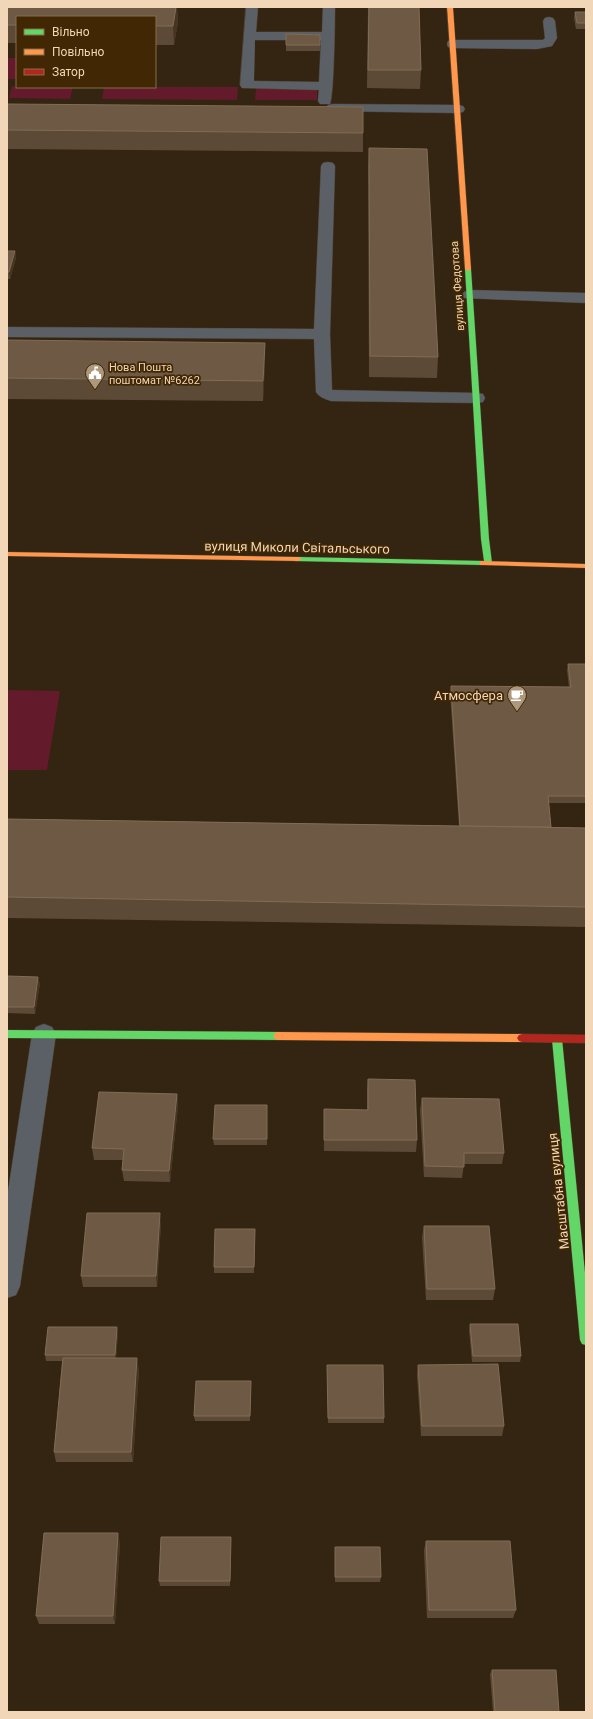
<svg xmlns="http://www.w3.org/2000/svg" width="593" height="1719" viewBox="0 0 593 1719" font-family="Roboto,sans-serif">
<rect width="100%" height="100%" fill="#332511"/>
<g fill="#631a2a">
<rect x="7" y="58" width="10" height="21"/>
<polygon points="12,86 17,87 73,87 70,99 9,98"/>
<polygon points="104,87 238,87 237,100 102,99"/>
<polygon points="256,88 317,88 317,100 255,100"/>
<polygon points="7,690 60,691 47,770 7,770"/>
</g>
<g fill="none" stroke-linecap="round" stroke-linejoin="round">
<g stroke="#4f402e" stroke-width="1">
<g id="lane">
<path d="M246 7H258L256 32H322L323 7H335C335 21 334 97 330 104H320L318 101 319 90 242 88 240 85ZM255 40H321L319 82 254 81Z"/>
<polygon points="549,17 553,18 555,21 557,38 552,46 537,49 453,48 448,47 447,44 448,41 453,40 543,40 545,38 543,21 545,18"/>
<polygon points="333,104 458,105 463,106 465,109 463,112 458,113 328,111 326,108 328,105"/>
<path d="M328 162 333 163 335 166 330 334 332 390 477 393 483 394 485 398 483 402 477 403 331 401C325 399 319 397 316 392L314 339 7 337V327L314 329 321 166 323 163Z"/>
<polygon points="470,290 586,293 586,303 464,298 462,295 464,292"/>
</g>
</g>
<g stroke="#4f402e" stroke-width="1">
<polygon id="street" points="44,1024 52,1027 56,1034 20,1286 16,1295 7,1298 7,1198 32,1034 36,1027"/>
</g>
<g stroke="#4f402e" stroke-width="1">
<g id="fast">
<polygon points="468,267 471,269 489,539 492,563 491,565 483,565 295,561 295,557 298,557 484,561 481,539 465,269"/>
<polygon points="7,1030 278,1032 281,1033 283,1036 281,1039 278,1040 7,1038"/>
<polygon points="557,1035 560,1036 562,1039 586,1283 586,1345 582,1344 580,1340 552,1039 554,1036"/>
</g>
</g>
<g stroke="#4f402e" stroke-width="1">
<g id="slow">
<polygon points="447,7 453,7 471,269 468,271 465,269"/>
<polygon points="7,552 298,557 302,559 298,561 7,556"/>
<polygon points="480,561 586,564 586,568 483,565 480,565"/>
<polygon points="278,1032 522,1034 525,1035 527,1038 525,1041 522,1042 278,1040 275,1039 273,1036 275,1033"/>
</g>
</g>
<g stroke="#4f402e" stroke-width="1">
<polygon id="jam" points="522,1034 586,1035 586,1043 522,1042 519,1041 517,1038 519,1035"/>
</g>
<use href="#lane" fill="#5a6066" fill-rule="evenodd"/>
<use href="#street" fill="#5a6066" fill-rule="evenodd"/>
<use href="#fast" fill="#63d668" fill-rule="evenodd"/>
<use href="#slow" fill="#ff974d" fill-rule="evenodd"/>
<use href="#jam" fill="#b3261e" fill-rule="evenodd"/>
</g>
<g fill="#5d4a36">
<polygon points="7,7 177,7 178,22 174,45 155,45 155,17 17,17 17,43 7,43"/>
<polygon points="368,7 419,7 421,70 420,89 367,88"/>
<polygon points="575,12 586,12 586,29 576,29 574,18"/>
<polygon points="286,34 320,35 320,51 286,51"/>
<polygon points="7,104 363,133 363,152 7,149"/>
<polygon points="369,148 438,357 437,378 369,377 368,167"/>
<polygon points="7,251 15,251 16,258 10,279 7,279"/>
<polygon points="7,340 265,343 265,363 263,401 7,399"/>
<polygon points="568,664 586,664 586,803 549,803 551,827 586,828 586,927 7,918 7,819 459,826 450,693 451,686 569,687 567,670"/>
<polygon points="7,976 40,983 35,1014 7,1013"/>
<polygon points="368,1079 417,1140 416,1152 324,1151 324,1109 367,1110 367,1090"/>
<polygon points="177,1094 178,1106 170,1182 124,1181 122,1170 123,1160 94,1160 92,1148"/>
<polygon points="422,1098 504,1153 502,1164 464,1164 462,1178 424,1177 420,1110"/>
<polygon points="267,1105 267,1145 214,1145 213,1139"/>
<polygon points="161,1224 157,1287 83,1287 81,1276"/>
<polygon points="424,1226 495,1289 493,1300 426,1300 422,1237"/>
<polygon points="255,1235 254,1273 214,1273 214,1267"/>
<polygon points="470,1324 521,1356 520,1362 472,1362 469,1330"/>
<polygon points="118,1333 116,1358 139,1369 133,1462 56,1462 54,1452 62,1361 46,1361 45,1355"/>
<polygon points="418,1365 504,1426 502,1436 421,1436 417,1375"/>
<polygon points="327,1370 384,1418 384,1423 328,1423"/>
<polygon points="251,1387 250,1421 195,1421 194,1416"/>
<polygon points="426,1541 516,1610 513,1618 427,1618 424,1550"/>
<polygon points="120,1542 115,1624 39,1624 36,1616"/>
<polygon points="231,1542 230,1586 160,1586 159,1581"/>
<polygon points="335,1547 381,1577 380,1582 335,1582"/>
<polygon points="492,1670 559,1712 493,1712 490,1674"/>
</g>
<g fill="#463521">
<polygon points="176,7 177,7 178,22 174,45 173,26"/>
<polygon points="15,251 16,258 10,279 9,272"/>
<polygon points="265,343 265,363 263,401 263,381"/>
<polygon points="38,977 40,983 35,1014 34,1007"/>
<polygon points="177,1094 178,1106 170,1182 169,1171"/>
<polygon points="160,1213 161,1224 157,1287 156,1276"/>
<polygon points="117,1327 118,1333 116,1361 115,1355"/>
<polygon points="137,1358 139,1369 133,1462 131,1452"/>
<polygon points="118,1533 120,1542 115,1624 113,1616"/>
</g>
<g fill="#6d5944" stroke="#826c56">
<polygon points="7,7 176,7 173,26 155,26 155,17 17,17 17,25 7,25"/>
<polygon points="369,7 419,7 421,70 368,70"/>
<polygon points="575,12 586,12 586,23 577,23"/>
<polygon points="286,34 320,35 320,45 286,45"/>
<polygon points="7,104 363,107 363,133 7,130"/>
<polygon points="369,148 427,149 438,357 370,356"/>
<polygon points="7,251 15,251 9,272 7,272"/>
<polygon points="7,340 265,343 263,381 7,378"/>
<polygon points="568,664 586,664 586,796 548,796 551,827 460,826 451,686 571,687"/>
<polygon points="7,819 586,828 586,907 7,897"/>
<polygon points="7,976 38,977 34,1007 7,1007"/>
<polygon points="368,1079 415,1080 417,1140 324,1140 324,1109 368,1110"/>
<polygon points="99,1092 177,1094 169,1171 122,1170 124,1149 92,1148"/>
<polygon points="422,1098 499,1099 504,1153 464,1153 464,1167 425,1166"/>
<polygon points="215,1105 267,1105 267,1139 213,1139"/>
<polygon points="87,1213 160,1213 156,1276 81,1276"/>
<polygon points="424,1226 489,1226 495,1289 427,1289"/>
<polygon points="215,1229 255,1229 254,1267 214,1267"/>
<polygon points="470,1324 518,1324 521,1356 473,1356"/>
<polygon points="48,1327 117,1327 115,1355 45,1355"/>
<polygon points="63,1358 137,1358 131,1452 54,1452"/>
<polygon points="498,1364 504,1426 422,1426 418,1365"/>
<polygon points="327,1365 383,1365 384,1418 328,1418"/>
<polygon points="196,1381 251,1381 250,1416 194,1416"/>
<polygon points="44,1533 118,1533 113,1616 36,1616"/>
<polygon points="161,1537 231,1537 230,1581 159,1581"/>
<polygon points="426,1541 510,1541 516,1610 429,1610"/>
<polygon points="335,1547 380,1547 381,1577 335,1577"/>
<polygon points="492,1670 556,1670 559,1712 495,1712"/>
</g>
<defs>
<g id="civic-pin" transform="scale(1)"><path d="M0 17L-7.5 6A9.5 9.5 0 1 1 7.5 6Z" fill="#ae987d" stroke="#412703"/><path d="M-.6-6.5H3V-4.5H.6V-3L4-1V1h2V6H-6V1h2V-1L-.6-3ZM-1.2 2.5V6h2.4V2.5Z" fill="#fff"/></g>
<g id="cafe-pin" transform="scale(1)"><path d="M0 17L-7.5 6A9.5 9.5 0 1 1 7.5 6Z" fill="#ae987d" stroke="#412703"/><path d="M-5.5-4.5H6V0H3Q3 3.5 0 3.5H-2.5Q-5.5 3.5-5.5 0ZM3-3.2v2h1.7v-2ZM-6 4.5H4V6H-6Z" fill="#fff"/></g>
</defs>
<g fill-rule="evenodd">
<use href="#civic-pin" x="95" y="373"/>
<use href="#cafe-pin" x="517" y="695"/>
</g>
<g text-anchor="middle" stroke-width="3.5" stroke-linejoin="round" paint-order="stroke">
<g font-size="11" fill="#f1d6b7" stroke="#412703">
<text transform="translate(457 286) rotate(-94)" y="4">вулиця Федотова</text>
</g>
<g font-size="11" fill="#f1d6b7" stroke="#412703" text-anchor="start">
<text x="109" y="371">Нова Пошта<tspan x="109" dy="13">поштомат №6262</tspan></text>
</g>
<g font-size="13" fill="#f1d6b7" stroke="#412703">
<text transform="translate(297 547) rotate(1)" y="5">вулиця Миколи Світальського</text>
<text transform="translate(558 1191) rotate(-96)" y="5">Масштабна вулиця</text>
</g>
<g font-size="13" fill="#f1d6b7" stroke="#412703" text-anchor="end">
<text x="503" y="700">Атмосфера</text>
</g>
</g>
<rect width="593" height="1719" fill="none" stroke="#f1d6b7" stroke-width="16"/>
<rect x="16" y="16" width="140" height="72" fill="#412703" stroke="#876d4b"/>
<rect x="24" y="29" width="20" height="6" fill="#63d668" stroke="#876d4b"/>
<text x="52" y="36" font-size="12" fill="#f1d6b7">Вільно</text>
<rect x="24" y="49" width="20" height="6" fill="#ff974d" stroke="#876d4b"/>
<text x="52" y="56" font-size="12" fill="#f1d6b7">Повільно</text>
<rect x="24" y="69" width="20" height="6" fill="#b3261e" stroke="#876d4b"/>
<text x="52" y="76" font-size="12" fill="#f1d6b7">Затор</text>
</svg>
